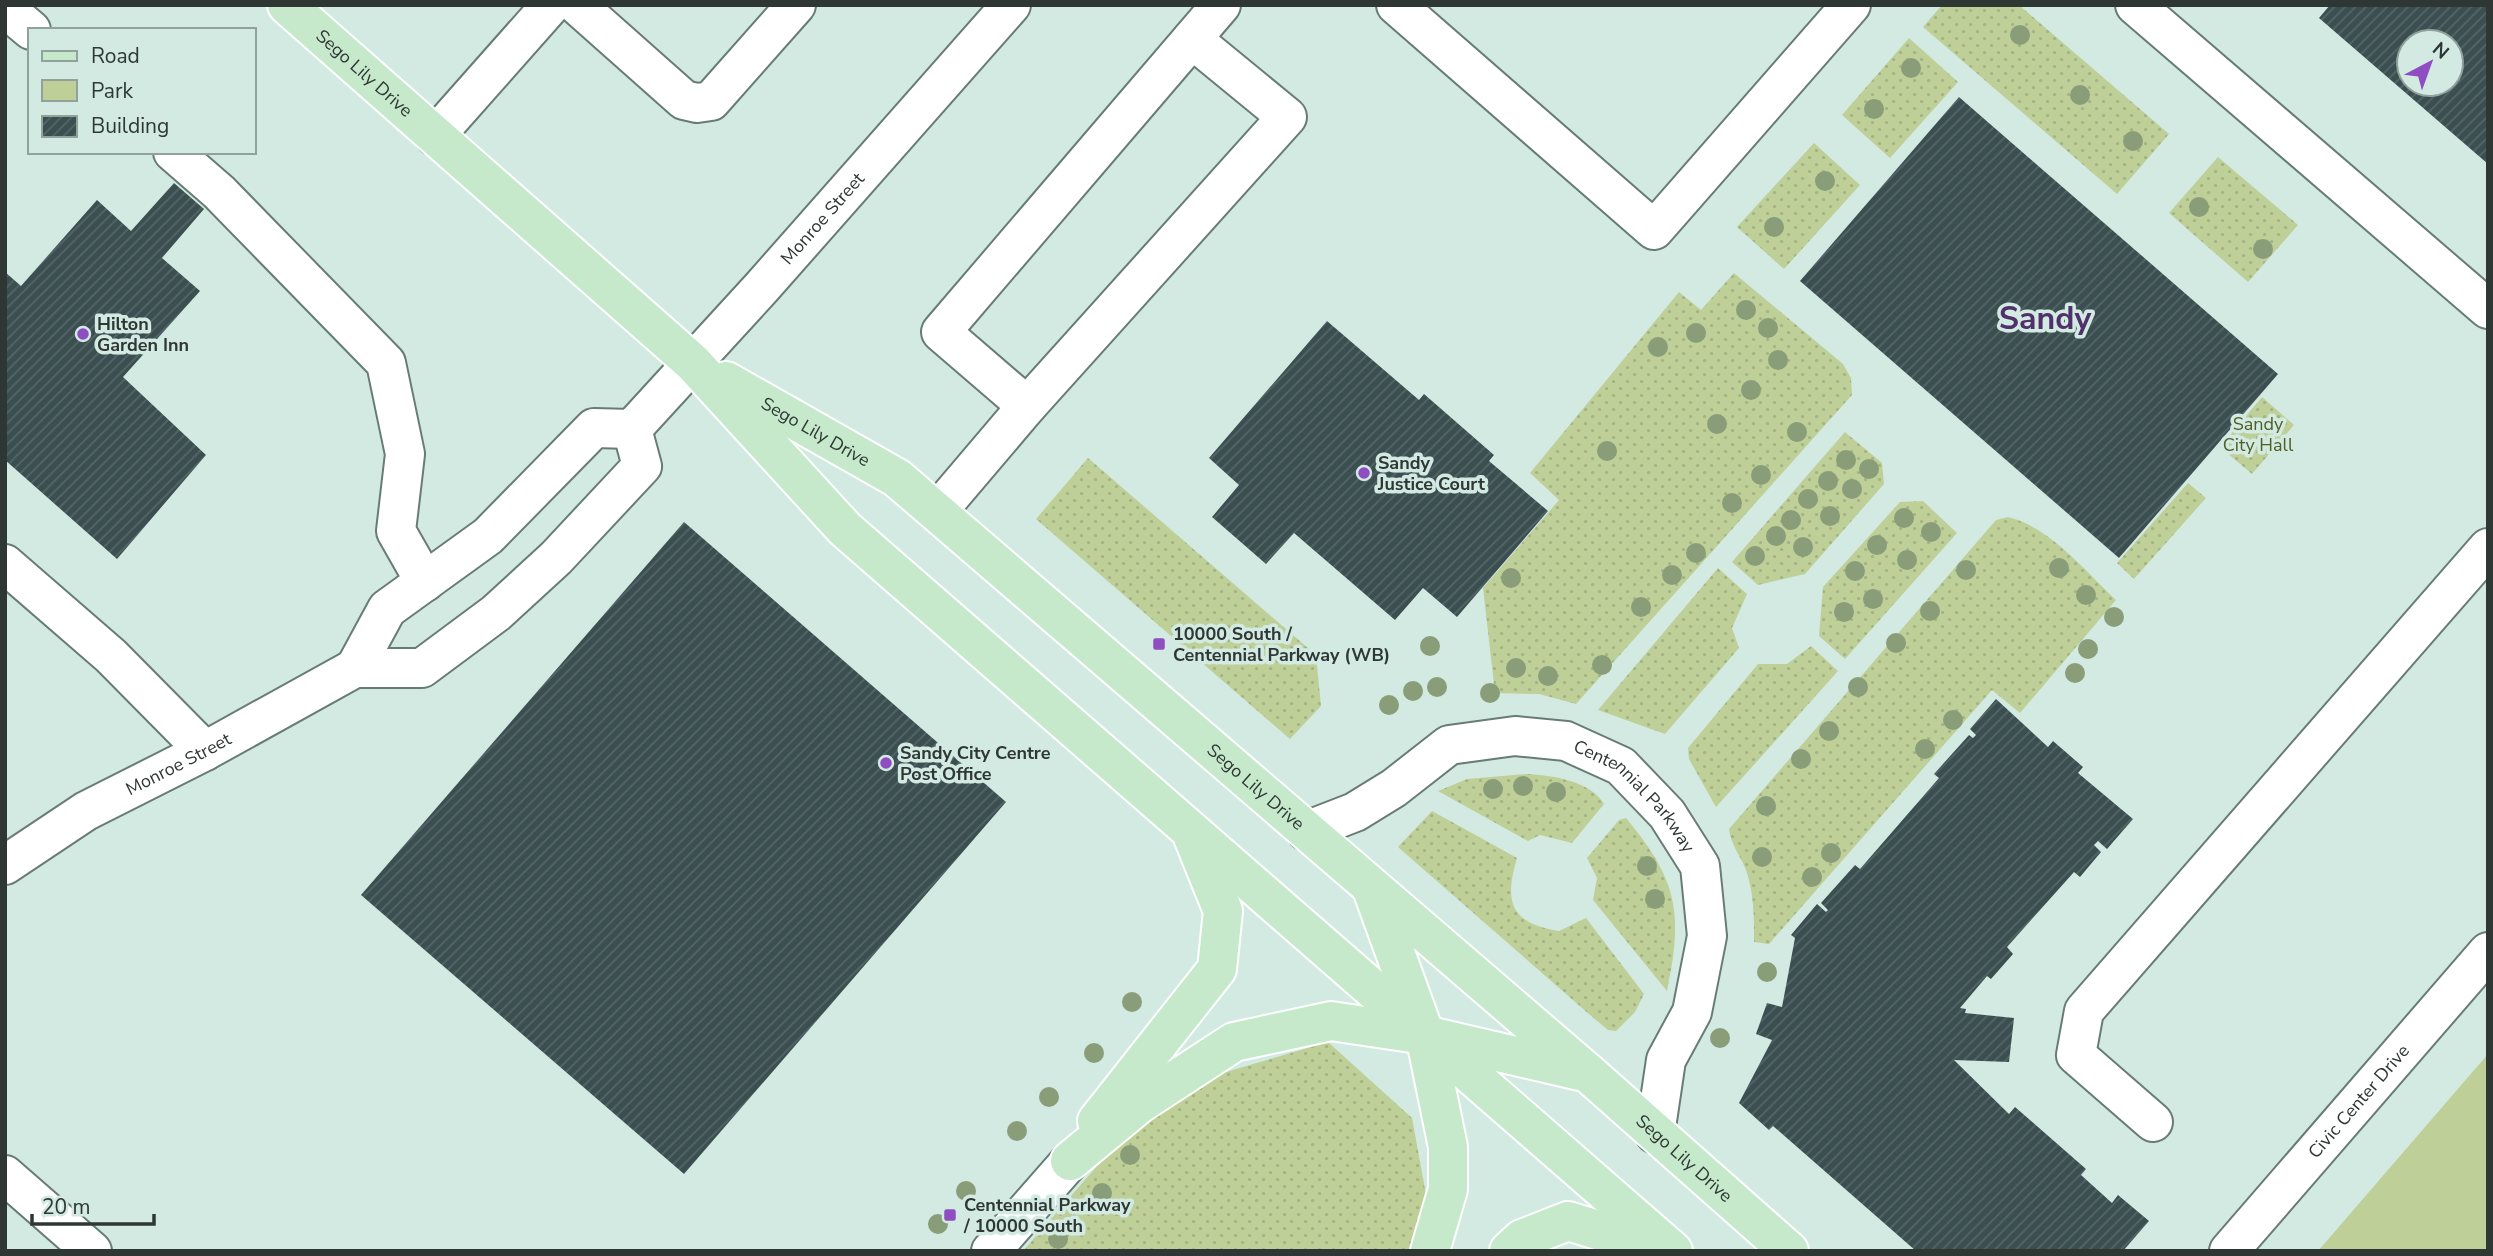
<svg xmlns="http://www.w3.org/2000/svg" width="2493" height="1256" viewBox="0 0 2493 1256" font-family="'Nunito Sans',sans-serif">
<defs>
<pattern id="green-dots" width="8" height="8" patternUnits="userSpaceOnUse" patternTransform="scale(1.75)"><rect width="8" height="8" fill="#becf98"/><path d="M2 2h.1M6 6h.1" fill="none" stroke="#a4b284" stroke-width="1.8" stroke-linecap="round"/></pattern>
<pattern id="building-hatch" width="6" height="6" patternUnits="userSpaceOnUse" patternTransform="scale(1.75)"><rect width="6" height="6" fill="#3b4f51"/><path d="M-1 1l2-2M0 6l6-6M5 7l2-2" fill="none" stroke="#566668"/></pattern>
</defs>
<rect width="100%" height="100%" fill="#d3eae3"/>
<g fill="url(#green-dots)">
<polygon points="1942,5 2019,5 2169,134 2117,194 1923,27"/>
<polygon points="1909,38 1958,82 1890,158 1842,115"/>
<polygon points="1814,143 1860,185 1784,269 1737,227"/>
<polygon points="2218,157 2298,225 2248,282 2169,213"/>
<polygon points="1734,273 1843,364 1851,378 1852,395 1576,704 1539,694 1495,693 1483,588 1559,500 1530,473 1679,292 1701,310"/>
<polygon points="2262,397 2294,425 2252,474 2220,447"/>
<polygon points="1845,432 1882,463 1884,484 1805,574 1758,585 1732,562"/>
<polygon points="1088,458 1316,655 1321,706 1290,739 1036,519"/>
<polygon points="2188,483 2206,498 2134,579 2117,563"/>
<polygon points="1923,501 1957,533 1845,659 1819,636 1823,587 1900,502"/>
<path d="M2008 517C2050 527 2085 571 2116 600L2020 713 1992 690 1769 944 1754 942C1754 917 1754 893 1746 870 1740 855 1731 845 1729 829L1996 520Z"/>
<polygon points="1718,568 1747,594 1732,628 1739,648 1665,734 1598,710"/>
<polygon points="1811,646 1838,671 1716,807 1689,759 1688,748 1758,664 1787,664"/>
<path d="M1527 774C1551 775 1591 781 1604 804L1572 843 1540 835 1528 841 1438 791 1467 779Z"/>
<path d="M1432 811 1517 858C1504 902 1510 923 1559 931L1586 918 1644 994 1635 1012 1616 1031 1608 1030 1590 1015 1398 847Z"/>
<path d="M1626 818C1677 879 1684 913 1667 991L1593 900 1597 878 1587 858 1619 820Z"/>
<polygon points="1328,1042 1412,1118 1427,1200 1412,1251 1023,1251 1125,1134 1209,1077"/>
</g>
<polygon fill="#becf98" points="2488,1054 2488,1251 2318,1251"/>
<g fill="url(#building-hatch)" fill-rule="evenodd">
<path d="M2330 5H2488V164L2319 18ZM2409 42H2451V84H2409Z"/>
<polygon points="1959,97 2278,374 2119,558 1800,281"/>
<polygon points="174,183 204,209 162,258 200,291 123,377 206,455 117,559 5,460 5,272 21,286 97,200 131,231"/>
<polygon points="1327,321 1419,400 1424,394 1494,455 1489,461 1548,511 1457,617 1423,588 1395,620 1294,533 1266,564 1212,517 1239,485 1209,458"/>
<polygon points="684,522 1006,802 684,1174 361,895"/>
<polygon points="1996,699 2048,747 2053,741 2083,767 2078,773 2133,819 2107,849 2098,841 2094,845 2101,852 2080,877 2074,872 2007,947 2013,954 1991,979 1987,976 1960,1008 1966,1009 1965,1013 2014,1018 2009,1062 1954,1060 2009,1114 2015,1107 2086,1169 2081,1175 2112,1203 2118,1195 2149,1221 2123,1251 1916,1251 1773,1126 1769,1130 1739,1103 1772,1040 1756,1034 1767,1003 1782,1007 1795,938 1791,935 1817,904 1826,912 1828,910 1821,903 1855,865 1860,869 1939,778 1934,774 1969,735 1973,738 1976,735 1970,729"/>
</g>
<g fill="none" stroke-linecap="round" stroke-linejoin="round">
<g stroke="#687c76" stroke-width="42">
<g id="minor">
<polyline points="577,5 684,100 697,103 711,101 796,5"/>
<polyline points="1396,5 1654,230 1851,5"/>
<polyline points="2135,5 2488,309"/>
<polyline points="5,8 31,30"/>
<polyline points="435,136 551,5"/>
<polyline points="173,152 219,192 386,363 405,454 396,531 425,582"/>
<polyline points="1027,406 1287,117 1192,39"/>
<polyline points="937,512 1027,406 941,332 1221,5"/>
<polyline points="5,564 111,656 205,751"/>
<path id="s1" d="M355 668 387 609 488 536 594 428 632 429 762 287 1011 5"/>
<path id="s2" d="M1306 831 1355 812 1394 788 1449 745 1515 736 1566 741 1621 766 1667 814 1700 866 1707 936 1692 1012 1666 1060 1655 1134"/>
<path id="s3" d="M5 865 86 811 205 751 355 668H422L496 613 556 558 642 466 632 429"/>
<polyline points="2153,1122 2076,1055 2084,1011 2488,548"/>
<polyline points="5,1175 92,1251"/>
<polyline points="991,1251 1070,1161"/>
<path id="s4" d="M2229 1251 2488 952"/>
</g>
</g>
<g stroke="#fff" stroke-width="42">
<g id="major">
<path id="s5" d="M287 5 693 363 845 529 1673 1251"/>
<path id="s6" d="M726 381 897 478 1588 1073 1789 1251"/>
<polyline points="1372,889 1425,1035 1448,1147 1448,1189 1430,1251"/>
<polyline points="1097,1121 1217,969 1223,911 1193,837"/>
<polyline points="1070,1161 1139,1104 1234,1042 1331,1021 1425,1035 1580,1071"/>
<polyline points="1509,1251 1522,1239 1568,1221 1663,1250"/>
</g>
</g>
<use href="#minor" stroke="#fff" stroke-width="38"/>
<use href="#major" stroke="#c5e9ca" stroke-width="38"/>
</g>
<g fill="#8a9d79">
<circle cx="2020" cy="35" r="10"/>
<circle cx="1911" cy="68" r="10"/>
<circle cx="2080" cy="95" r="10"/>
<circle cx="1874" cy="109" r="10"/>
<circle cx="2133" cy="141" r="10"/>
<circle cx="1825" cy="181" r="10"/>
<circle cx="2199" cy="207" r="10"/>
<circle cx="1774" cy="227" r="10"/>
<circle cx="2263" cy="249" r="10"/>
<circle cx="1746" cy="310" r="10"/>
<circle cx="1768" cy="328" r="10"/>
<circle cx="1696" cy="333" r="10"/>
<circle cx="1658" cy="347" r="10"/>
<circle cx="1778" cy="360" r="10"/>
<circle cx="1751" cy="390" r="10"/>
<circle cx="1717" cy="424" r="10"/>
<circle cx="1797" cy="432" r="10"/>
<circle cx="1607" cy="451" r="10"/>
<circle cx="1846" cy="460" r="10"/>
<circle cx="1869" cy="469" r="10"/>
<circle cx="1761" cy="475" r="10"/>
<circle cx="1828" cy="481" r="10"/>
<circle cx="1852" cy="489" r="10"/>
<circle cx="1808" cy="499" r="10"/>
<circle cx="1732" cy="503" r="10"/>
<circle cx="1830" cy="516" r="10"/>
<circle cx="1904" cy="518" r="10"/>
<circle cx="1791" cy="520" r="10"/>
<circle cx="1931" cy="532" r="10"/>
<circle cx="1776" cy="536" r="10"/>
<circle cx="1877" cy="545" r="10"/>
<circle cx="1803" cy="547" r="10"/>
<circle cx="1696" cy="553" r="10"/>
<circle cx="1755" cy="556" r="10"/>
<circle cx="1907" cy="560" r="10"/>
<circle cx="2059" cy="568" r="10"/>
<circle cx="1966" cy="570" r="10"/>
<circle cx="1855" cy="571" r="10"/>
<circle cx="1672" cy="575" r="10"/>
<circle cx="1511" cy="578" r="10"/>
<circle cx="2086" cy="595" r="10"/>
<circle cx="1873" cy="599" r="10"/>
<circle cx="1641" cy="607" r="10"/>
<circle cx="1930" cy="611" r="10"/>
<circle cx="1844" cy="612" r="10"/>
<circle cx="2114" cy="617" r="10"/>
<circle cx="1896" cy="643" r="10"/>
<circle cx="1430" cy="646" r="10"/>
<circle cx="2088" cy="649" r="10"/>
<circle cx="1602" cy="665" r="10"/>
<circle cx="1516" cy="668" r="10"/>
<circle cx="2075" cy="673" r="10"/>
<circle cx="1548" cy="676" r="10"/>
<circle cx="1437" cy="687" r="10"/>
<circle cx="1858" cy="687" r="10"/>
<circle cx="1413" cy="691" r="10"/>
<circle cx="1490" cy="693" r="10"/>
<circle cx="1389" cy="705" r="10"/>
<circle cx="1953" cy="720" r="10"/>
<circle cx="1829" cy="731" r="10"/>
<circle cx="1925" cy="749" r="10"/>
<circle cx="1801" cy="759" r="10"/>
<circle cx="1523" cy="786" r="10"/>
<circle cx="1493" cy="789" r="10"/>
<circle cx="1556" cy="792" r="10"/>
<circle cx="1766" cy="806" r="10"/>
<circle cx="1831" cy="853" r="10"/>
<circle cx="1762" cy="857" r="10"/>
<circle cx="1647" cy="866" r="10"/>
<circle cx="1812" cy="877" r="10"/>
<circle cx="1655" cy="899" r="10"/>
<circle cx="1767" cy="972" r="10"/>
<circle cx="1132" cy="1002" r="10"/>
<circle cx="1720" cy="1038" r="10"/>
<circle cx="1094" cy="1053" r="10"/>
<circle cx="1049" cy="1097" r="10"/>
<circle cx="1017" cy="1131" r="10"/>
<circle cx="1130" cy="1155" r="10"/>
<circle cx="966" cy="1191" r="10"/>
<circle cx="1102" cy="1193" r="10"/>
<circle cx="938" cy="1224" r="10"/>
<circle cx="1058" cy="1239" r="10"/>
</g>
<g fill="#8f4dc2" stroke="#d3eae3" stroke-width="2.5">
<circle cx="83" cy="334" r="7"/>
<circle cx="1364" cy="473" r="7"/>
<rect x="1152" y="637" width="14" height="14" rx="3.5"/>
<circle cx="886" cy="763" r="7"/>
<rect x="943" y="1208" width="14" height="14" rx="3.5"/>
</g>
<g text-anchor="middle" stroke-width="7" stroke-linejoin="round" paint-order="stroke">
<g font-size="18" fill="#2f3735" stroke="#d3eae3">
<text dy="6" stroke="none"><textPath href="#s5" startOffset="103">Sego Lily Drive</textPath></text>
<text dy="6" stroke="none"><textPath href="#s1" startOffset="665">Monroe Street</textPath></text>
<text dy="6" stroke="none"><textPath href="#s6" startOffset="103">Sego Lily Drive</textPath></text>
<text dy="6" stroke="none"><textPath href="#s3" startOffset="201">Monroe Street</textPath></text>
<text dy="6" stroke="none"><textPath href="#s6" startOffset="670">Sego Lily Drive</textPath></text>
<text dy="6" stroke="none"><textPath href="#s2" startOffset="376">Centennial Parkway</textPath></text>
<text dy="6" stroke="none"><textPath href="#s4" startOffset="198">Civic Center Drive</textPath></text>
<text dy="6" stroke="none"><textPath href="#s6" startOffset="1237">Sego Lily Drive</textPath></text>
</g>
<g font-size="18" font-weight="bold" fill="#2f3735" stroke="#d3eae3" text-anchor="start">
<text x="97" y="330">Hilton<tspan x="97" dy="21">Garden Inn</tspan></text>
<text x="1378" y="469">Sandy<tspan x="1378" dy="21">Justice Court</tspan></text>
<text x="1173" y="640">10000 South /<tspan x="1173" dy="21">Centennial Parkway (WB)</tspan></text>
<text x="900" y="759">Sandy City Centre<tspan x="900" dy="21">Post Office</tspan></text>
<text x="964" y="1211">Centennial Parkway<tspan x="964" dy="21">/ 10000 South</tspan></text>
</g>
<g font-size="18" fill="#4f5e22" stroke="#d3eae3">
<text x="2258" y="430">Sandy<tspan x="2258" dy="21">City Hall</tspan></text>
</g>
<g font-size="32" font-weight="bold" fill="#51316b" stroke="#d3eae3">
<text x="2045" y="329">Sandy</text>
</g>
</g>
<rect width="2493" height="1256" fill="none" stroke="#2f3735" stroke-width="14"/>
<rect x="28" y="28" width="228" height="126" fill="#d3eae3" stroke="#91a29d" stroke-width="2"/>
<rect x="42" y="51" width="35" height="10" fill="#c5e9ca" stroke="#91a29d" stroke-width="2"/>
<text x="91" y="63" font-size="21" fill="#2f3735">Road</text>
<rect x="42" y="80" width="35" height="21" fill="#becf98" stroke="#91a29d" stroke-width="2"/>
<text x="91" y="98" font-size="21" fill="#2f3735">Park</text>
<rect x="42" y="116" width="35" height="21" fill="url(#building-hatch)" stroke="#91a29d" stroke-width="2"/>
<text x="91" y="133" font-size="21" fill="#2f3735">Building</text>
<g transform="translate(2430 63) rotate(41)"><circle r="33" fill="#d3eae3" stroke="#91a29d" stroke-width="2"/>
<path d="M0-5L12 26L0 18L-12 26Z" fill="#8f4dc2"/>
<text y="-10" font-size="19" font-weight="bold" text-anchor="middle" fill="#2f3735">N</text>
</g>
<path d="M32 1214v10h122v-10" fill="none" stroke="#2f3735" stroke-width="3.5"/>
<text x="42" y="1214" font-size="21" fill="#2f3735" stroke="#d3eae3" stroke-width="5" paint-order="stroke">20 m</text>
</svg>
